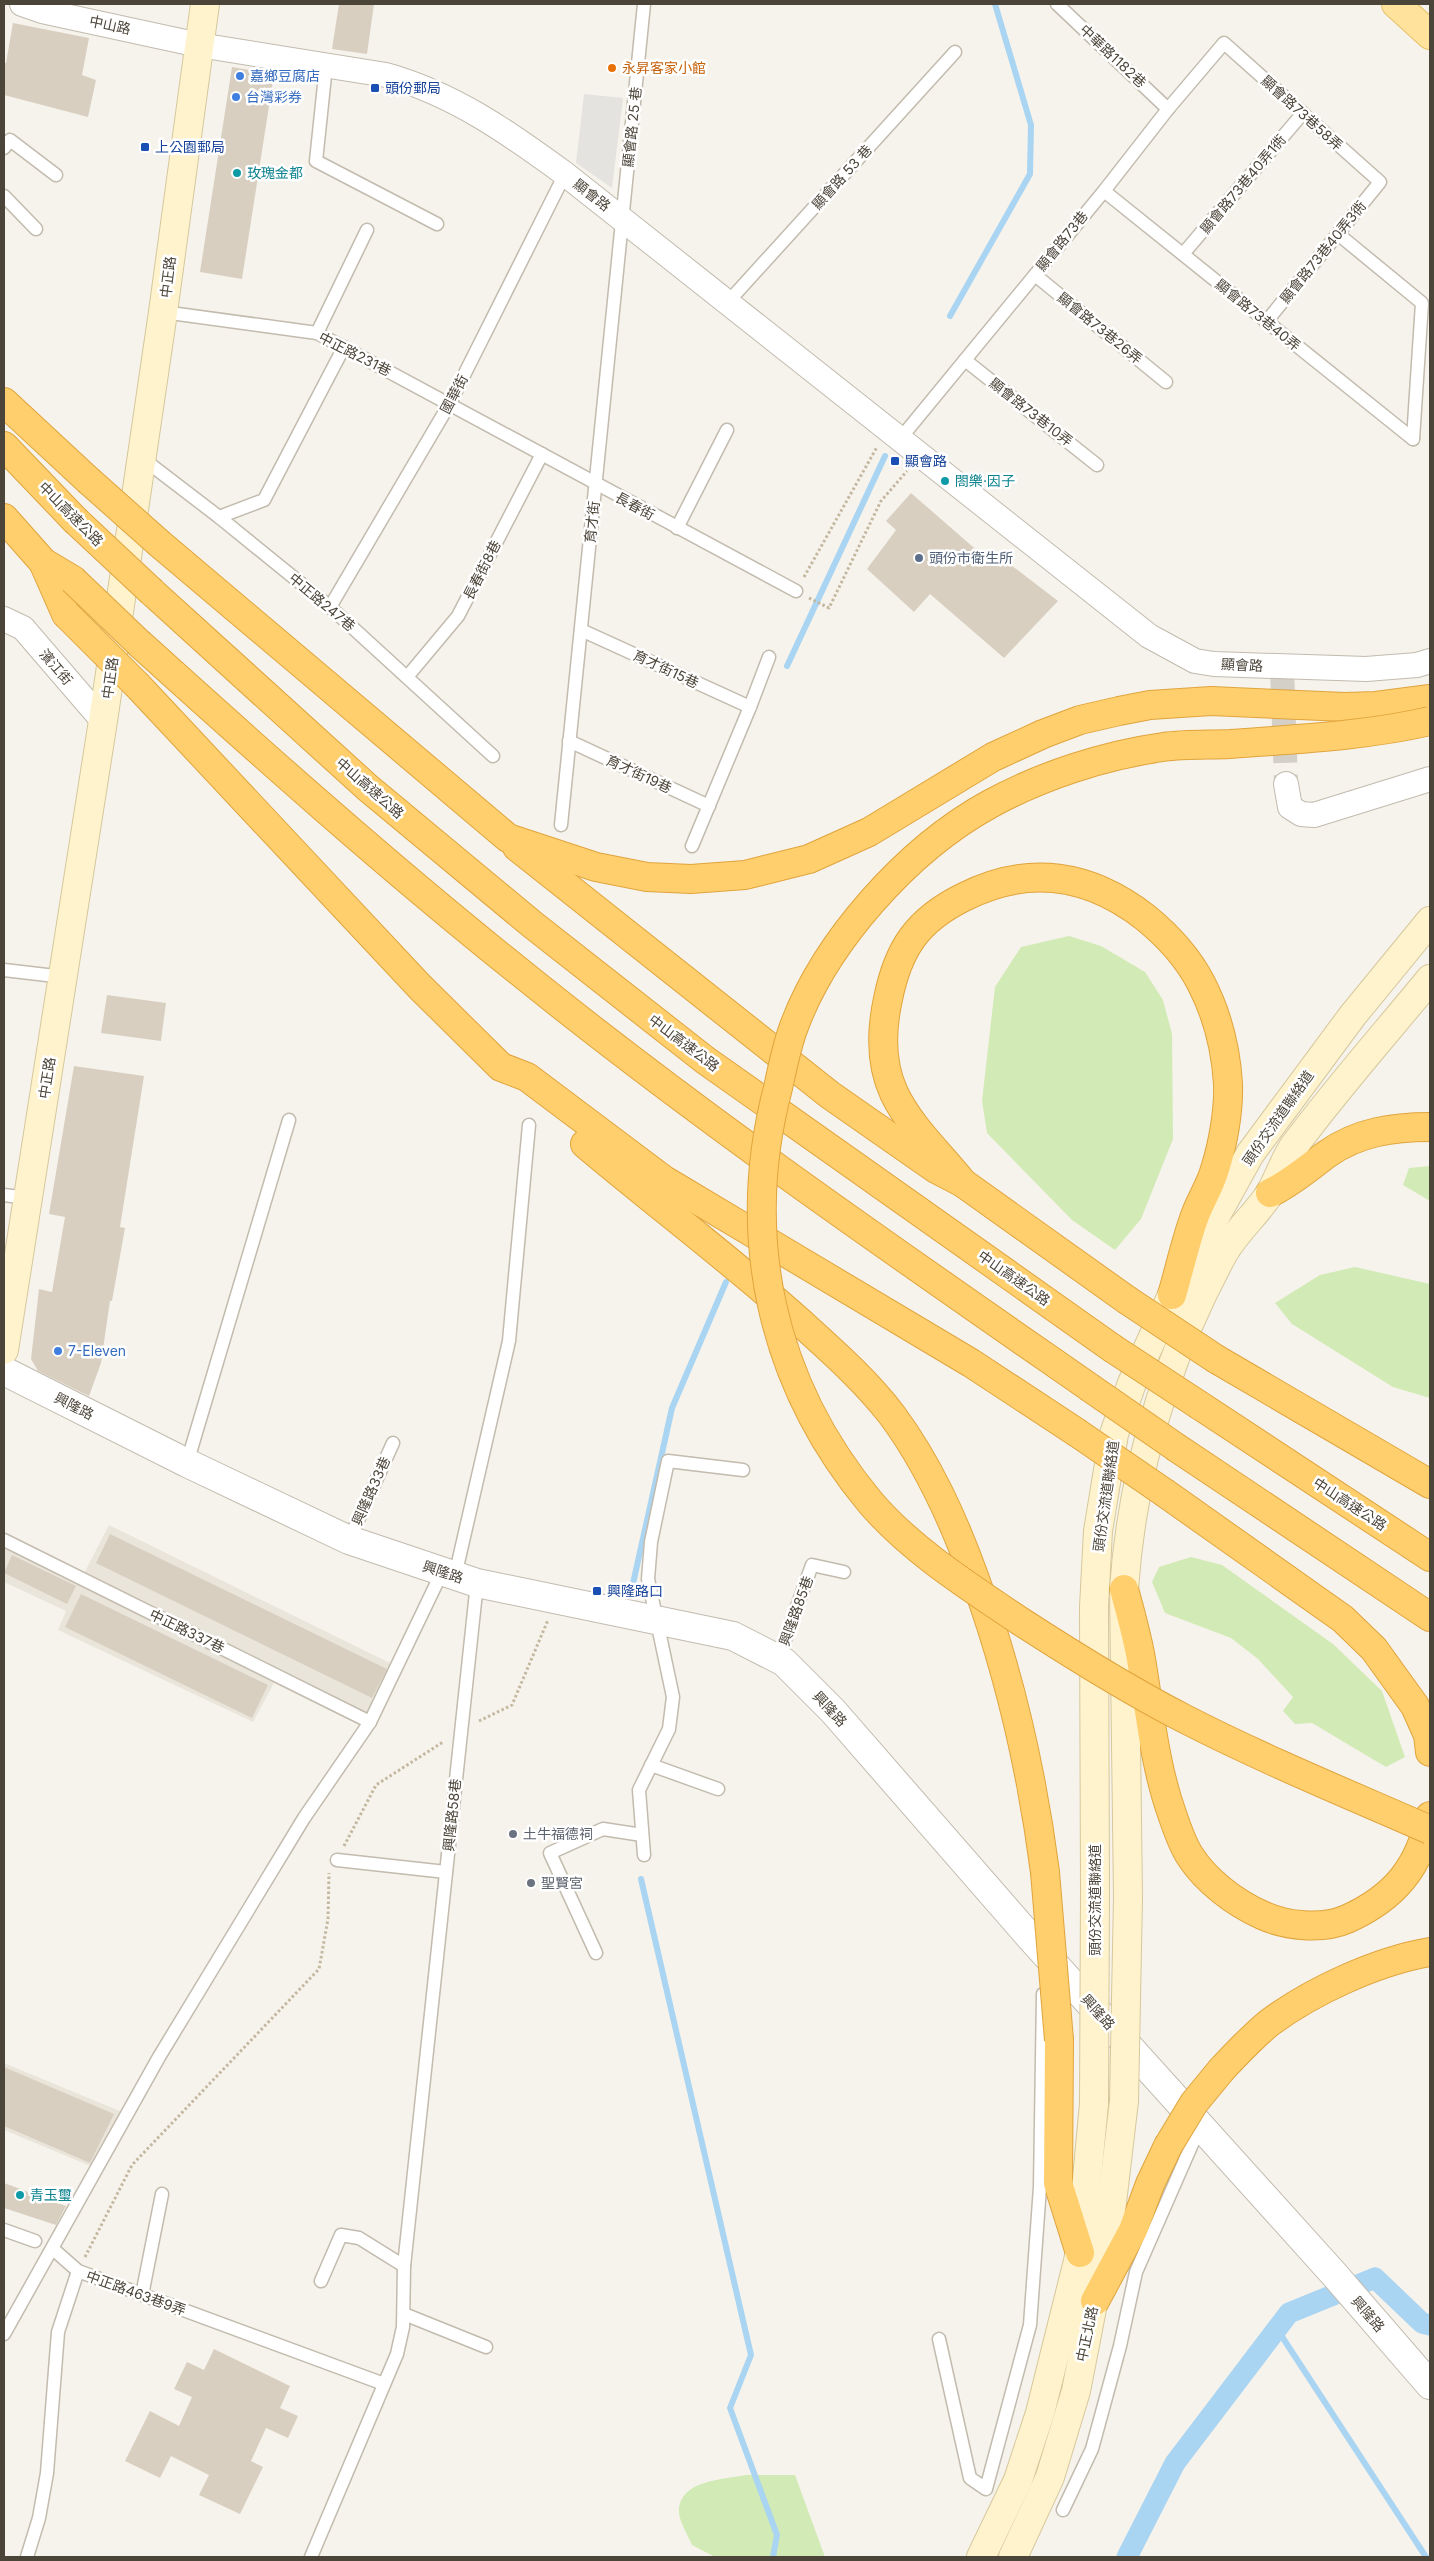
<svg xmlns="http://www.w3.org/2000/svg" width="1434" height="2561" viewBox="0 0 1434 2561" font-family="Inter,'Noto Sans TC',sans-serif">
<rect width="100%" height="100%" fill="#f6f3ec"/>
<g fill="#eae5da">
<polygon points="109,1525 394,1665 367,1712 357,1716 353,1722 274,1683 253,1722 58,1630 66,1611 4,1582 4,1548 78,1585"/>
<polygon points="4,2063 122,2112 93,2167 4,2130"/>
</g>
<g fill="#d2eab5">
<polygon points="1069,936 1101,946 1145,972 1163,1000 1172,1034 1173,1139 1141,1219 1115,1250 1072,1220 987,1133 982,1101 995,987 1021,947"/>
<polygon points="1430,1166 1430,1201 1403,1185 1409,1168"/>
<polygon points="1355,1267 1430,1284 1430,1398 1393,1387 1292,1324 1275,1303 1320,1275"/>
<polygon points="1191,1557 1222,1565 1333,1644 1382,1691 1405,1757 1386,1767 1312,1723 1295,1724 1283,1711 1293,1697 1258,1659 1231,1638 1165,1613 1152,1582 1159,1567"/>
<path d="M745 2475H795L825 2557H715L692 2545C688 2535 679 2521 679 2512 679 2480 722 2480 745 2475Z"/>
</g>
<polygon fill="#e5e3e0" points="584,94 623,98 612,188 576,163"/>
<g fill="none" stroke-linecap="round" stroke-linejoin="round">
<g stroke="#a9d4f2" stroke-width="6">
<polyline points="950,316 1030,174 1031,125 995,4"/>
<polyline points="787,666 885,456"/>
<polyline points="632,1588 672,1408 726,1282"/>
<polyline points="641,1879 751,2355 730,2408 777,2535 773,2557"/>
<polyline points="1277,2329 1426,2557"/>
</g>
<polyline stroke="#a9d4f2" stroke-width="21" points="1127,2557 1175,2463 1289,2313 1375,2278 1422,2323 1430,2325"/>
</g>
<g fill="#d8cfc1">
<polygon points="339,4 374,4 367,54 332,49"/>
<polygon points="13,23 89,38 82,75 96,80 88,117 4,95 4,63 6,63"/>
<polygon points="232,67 274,74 242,279 200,272"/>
<polygon points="911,493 988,560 994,552 1058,601 1004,658 930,594 914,612 867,569 896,530 886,521"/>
<polygon points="107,995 166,1003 161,1041 101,1033"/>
<polygon points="74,1066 144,1076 120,1227 125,1228 112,1301 110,1301 101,1363 89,1396 38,1371 31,1359 39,1289 52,1292 65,1217 49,1214"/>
<polygon points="110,1534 387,1669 372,1698 96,1563"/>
<polygon points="12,1555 76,1586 67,1604 4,1573"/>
<polygon points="81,1594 268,1685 252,1718 65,1627"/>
<polygon points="4,2067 114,2114 90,2163 4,2126"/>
<polygon points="4,2183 66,2206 56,2225 4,2208"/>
<polygon points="214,2349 290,2386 280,2408 298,2416 288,2438 266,2428 251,2461 263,2467 240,2514 199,2495 209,2475 171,2456 160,2478 125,2461 150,2411 179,2426 192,2397 174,2389 187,2362 204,2370"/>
</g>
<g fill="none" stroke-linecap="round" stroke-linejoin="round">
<polyline stroke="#d4d0c8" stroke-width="24" stroke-dasharray="24 12" stroke-linecap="butt" points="1282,667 1286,784"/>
<g stroke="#c2bbae" stroke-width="15">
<g id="service">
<polyline points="1057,4 1168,109"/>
<polyline points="326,66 316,161 437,224"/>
<polyline points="4,148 10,140 56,175"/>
<polyline points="1104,191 1413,439"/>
<polyline points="4,196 36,229"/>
<polyline points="1338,234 1422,303 1413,439"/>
<polyline points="1183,254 1303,113"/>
<polyline points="1035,275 1166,382"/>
<polyline points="728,302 955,52"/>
<polyline points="163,312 317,333 796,591"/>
<polyline points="317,333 367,230"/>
<polyline points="965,360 1097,465"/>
<polyline points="900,439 1104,191 1168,109 1224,43 1380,182 1266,322"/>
<polyline points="142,458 219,517 330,607 493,756"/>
<polyline points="219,517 264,500 344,347"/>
<polyline points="677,528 727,430"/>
<polyline points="330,607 450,403 565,174"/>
<polyline points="581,630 750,707"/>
<polyline points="407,677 458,616 542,454"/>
<polyline points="569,741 709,806"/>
<polyline points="561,825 644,4"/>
<polyline points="692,846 750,707 769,657"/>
<polyline points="4,970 64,977"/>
<polyline points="4,1195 27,1198"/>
<polyline points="187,1463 289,1120"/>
<polyline points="4,1540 370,1722"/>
<polyline points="349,1540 393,1443"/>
<polyline points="455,1576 509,1341 529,1125"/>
<polyline points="778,1659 812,1565 844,1572"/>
<polyline points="651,1765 718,1789"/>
<polyline points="644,1855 639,1790 669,1729 673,1697 648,1579 651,1542 668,1461 743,1470"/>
<polyline points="337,1860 446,1872"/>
<polyline points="596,1953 550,1853 603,1829 642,1835"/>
<polyline points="4,2230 35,2241"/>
<polyline points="53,2249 78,2271 384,2384"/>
<polyline points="321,2281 341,2235 359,2238 404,2266"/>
<polyline points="142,2295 162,2194"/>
<polyline points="404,2314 486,2347"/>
<polyline points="4,2334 159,2057 304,1818 370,1722 442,1572"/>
<polyline points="939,2339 970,2478 986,2489 1030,2325 1040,2187 1043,1994"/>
<polyline points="1063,2510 1092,2449 1120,2346 1136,2272 1200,2126"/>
<polyline points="27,2557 39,2518 47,2473 58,2332 78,2271"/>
<polyline points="311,2557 397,2354 403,2327 404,2266 477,1583"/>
</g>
</g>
<g stroke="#c2bbae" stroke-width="26">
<g id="minor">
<path d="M22 4 42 11 199 45 386 75C454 94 509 133 565 174L1149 636 1195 661 1214 664 1366 669 1417 665 1430 661"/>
<polyline points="4,619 23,628 103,721"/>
<polyline points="1286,784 1290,807 1301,814 1314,815 1430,779"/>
</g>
</g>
<g stroke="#c2bbae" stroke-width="30">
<polyline id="tertiary" points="4,1371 187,1463 349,1540 477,1583 733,1636 784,1662 833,1711 1029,1936 1333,2273 1430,2385"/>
</g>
<g stroke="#d6c79b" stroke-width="30">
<g id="secondary">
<polyline points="4,1350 103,721 163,312 205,4"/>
<polyline points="1095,1891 1094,1607 1098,1531 1114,1434 1132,1383 1172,1295 1250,1154 1353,1015 1430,921"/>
<path d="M1128 1897 1124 1589C1132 1471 1166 1360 1222 1256 1234 1233 1256 1215 1270 1193 1279 1178 1284 1160 1294 1146 1337 1088 1385 1034 1430 979"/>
<polyline points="981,2557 1018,2480 1040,2413 1080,2253 1094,2104"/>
<polyline points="1013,2557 1050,2477 1076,2391 1111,2211 1124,2101"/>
</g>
</g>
<g stroke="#e6c16a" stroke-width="30">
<polyline id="primary" points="1396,4 1430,35"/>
</g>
<g stroke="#e0a43c" stroke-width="30">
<g id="motorway">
<polyline points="4,402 88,480"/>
<polyline points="4,446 75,520"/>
<polyline points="4,518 43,562 73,580"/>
<polyline points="160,544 508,838 596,867 647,877 691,879 745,875 809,859 869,832 993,757 1043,734 1080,720 1119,711 1150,705 1211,701 1345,707 1376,706 1430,699"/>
<polyline points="43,562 66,614"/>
<polyline points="152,592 368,788 533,925 705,1060 1112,1348"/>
<path d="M140 644C263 755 386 865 516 969 700 1118 895 1252 1089 1387"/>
<polyline points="138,686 420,987 501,1067 527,1077 664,1180 971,1363 1076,1432"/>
<polyline points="517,847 830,1095 936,1169 963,1183 1127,1300"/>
<path d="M585 1144C656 1204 730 1259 800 1322 832 1351 866 1381 892 1415 929 1465 954 1521 975 1579 1010 1675 1032 1772 1045 1872"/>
<path d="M963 1183C940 1154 910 1127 894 1093 880 1063 881 1031 888 999 898 949 917 920 964 897 1029 864 1090 874 1146 918 1168 936 1188 958 1201 983 1217 1014 1226 1049 1228 1084 1229 1110 1223 1144 1215 1169 1211 1184 1202 1198 1196 1213 1186 1239 1180 1268 1172 1295"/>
<path d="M1270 1193C1291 1183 1308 1168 1327 1154 1358 1132 1393 1127 1430 1127"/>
<polyline points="1216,1359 1430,1484"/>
<polyline points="1199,1405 1430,1557"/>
<polyline points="1177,1448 1430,1617"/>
<polyline points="1165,1493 1343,1619 1374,1649 1415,1706 1428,1735 1430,1752"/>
<path d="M1124 1589C1130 1612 1137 1636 1141 1659 1150 1712 1154 1763 1172 1814 1177 1828 1182 1844 1190 1856 1206 1881 1235 1903 1262 1915 1286 1926 1322 1930 1347 1919 1394 1898 1420 1867 1430 1816"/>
<polyline points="1059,2040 1058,2183 1080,2253"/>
<path d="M1222 2069C1237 2053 1252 2037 1269 2023 1312 1991 1377 1961 1430 1952"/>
<polyline points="1095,2301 1133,2230 1150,2184 1168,2146"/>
</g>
</g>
<g stroke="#c4b79f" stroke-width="3" stroke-dasharray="2.5 2.5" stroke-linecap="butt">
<polyline points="804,577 877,447"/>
<polyline points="809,598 829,608 881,501 907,471"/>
<polyline points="479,1721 512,1705 548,1620"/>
<polyline points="344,1846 376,1785 443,1742"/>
<polyline points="85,2257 132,2165 319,1969 328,1919 329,1873"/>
</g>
<use href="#service" stroke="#fff" stroke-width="12"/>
<use href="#minor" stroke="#fff" stroke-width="24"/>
<use href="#tertiary" stroke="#fff" stroke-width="28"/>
<use href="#secondary" stroke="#fff3cd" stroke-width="28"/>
<use href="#primary" stroke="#ffe39c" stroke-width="28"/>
<use href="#motorway" stroke="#ffcf6e" stroke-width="28"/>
<g stroke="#d6c79b" stroke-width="30" stroke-linecap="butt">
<g id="secondary-bridge">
<polyline points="1124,2101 1128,1897"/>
<polyline points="1094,2104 1095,1891"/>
</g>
</g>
<g stroke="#e0a43c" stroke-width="30" stroke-linecap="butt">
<g id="motorway-bridge">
<polyline points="88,480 160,544"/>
<polyline points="75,520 152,592"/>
<polyline points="73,580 140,644"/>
<polyline points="66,614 138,686"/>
<path d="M1430 721C1365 736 1297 739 1230 744 1208 745 1185 744 1163 747 1105 755 1041 776 990 804 908 849 823 943 792 1032 786 1050 782 1069 778 1088 739 1236 771 1383 870 1502 911 1550 968 1586 1020 1621 1074 1656 1128 1690 1185 1719 1265 1760 1348 1794 1430 1830"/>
<polyline points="1127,1300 1216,1359"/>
<polyline points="1112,1348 1199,1405"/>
<polyline points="1089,1387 1177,1448"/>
<polyline points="1076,1432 1165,1493"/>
<polyline points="1045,1872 1059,2040"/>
<polyline points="1168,2146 1194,2103 1222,2069"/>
</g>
</g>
<use href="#secondary-bridge" stroke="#fff3cd" stroke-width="28"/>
<use href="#motorway-bridge" stroke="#ffcf6e" stroke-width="28"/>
</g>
<circle fill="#e8710a" stroke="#fff" stroke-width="2" cx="612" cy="68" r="5"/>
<g fill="#3f7fe0" stroke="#fff" stroke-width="2">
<circle cx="240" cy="76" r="5"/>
<circle cx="236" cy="97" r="5"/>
<circle cx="58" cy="1351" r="5"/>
</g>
<g fill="#1a4fb4" stroke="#fff" stroke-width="2">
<rect x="370" y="83" width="10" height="10" rx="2.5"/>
<rect x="140" y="142" width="10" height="10" rx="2.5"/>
<rect x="890" y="456" width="10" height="10" rx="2.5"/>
<rect x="592" y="1586" width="10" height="10" rx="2.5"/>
</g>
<g fill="#0f9aa8" stroke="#fff" stroke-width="2">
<circle cx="237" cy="173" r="5"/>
<circle cx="945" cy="481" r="5"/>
<circle cx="20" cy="2195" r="5"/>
</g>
<circle fill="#5c6f8a" stroke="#fff" stroke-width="2" cx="919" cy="558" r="5"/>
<g fill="#6b7280" stroke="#fff" stroke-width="2">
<circle cx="513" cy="1834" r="5"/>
<circle cx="531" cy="1883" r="5"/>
</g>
<g text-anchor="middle" stroke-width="5" stroke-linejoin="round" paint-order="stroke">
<g font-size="14" fill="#4b4439" stroke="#fff">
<text transform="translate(110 25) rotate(12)" y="5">中山路</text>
<text transform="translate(1113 56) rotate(43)" y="5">中華路1182巷</text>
<text transform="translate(1302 113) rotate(42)" y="5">顯會路73巷58弄</text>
<text transform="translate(632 127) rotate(-84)" y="5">顯會路 25 巷</text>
<text transform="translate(842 177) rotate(-48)" y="5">顯會路 53 巷</text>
<text transform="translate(1243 184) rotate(-50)" y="5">顯會路73巷40弄1衖</text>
<text transform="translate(592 195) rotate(38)" y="5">顯會路</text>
<text transform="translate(1062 241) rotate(-51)" y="5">顯會路73巷</text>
<text transform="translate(1323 252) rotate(-51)" y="5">顯會路73巷40弄3衖</text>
<text transform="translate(168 277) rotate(-83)" y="5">中正路</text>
<text transform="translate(1258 315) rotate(39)" y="5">顯會路73巷40弄</text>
<text transform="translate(1100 328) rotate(39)" y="5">顯會路73巷26弄</text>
<text transform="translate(355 354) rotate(27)" y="5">中正路231巷</text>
<text transform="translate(454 394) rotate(-62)" y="5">國華街</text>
<text transform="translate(1031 412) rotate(38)" y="5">顯會路73巷10弄</text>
<text transform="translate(635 506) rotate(28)" y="5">長春街</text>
<text transform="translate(71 514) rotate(45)" y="5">中山高速公路</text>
<text transform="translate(592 522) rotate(-84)" y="5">育才街</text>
<text transform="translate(482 570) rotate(-63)" y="5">長春街8巷</text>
<text transform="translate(322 602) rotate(40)" y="5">中正路247巷</text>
<text transform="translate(1242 665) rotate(3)" y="5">顯會路</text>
<text transform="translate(56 667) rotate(49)" y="5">濱江街</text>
<text transform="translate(666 669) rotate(25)" y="5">育才街15巷</text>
<text transform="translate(110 678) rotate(-82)" y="5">中正路</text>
<text transform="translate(639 774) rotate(25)" y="5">育才街19巷</text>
<text transform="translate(370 788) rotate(41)" y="5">中山高速公路</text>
<text transform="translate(684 1043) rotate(37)" y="5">中山高速公路</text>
<text transform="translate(47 1078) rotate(-81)" y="5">中正路</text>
<text transform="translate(1278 1118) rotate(-55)" y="5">頭份交流道聯絡道</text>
<text transform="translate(1014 1278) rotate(35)" y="5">中山高速公路</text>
<text transform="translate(74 1406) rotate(27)" y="5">興隆路</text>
<text transform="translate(371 1491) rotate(-66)" y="5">興隆路33巷</text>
<text transform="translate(1106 1496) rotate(-82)" y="5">頭份交流道聯絡道</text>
<text transform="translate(1350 1504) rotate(33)" y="5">中山高速公路</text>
<text transform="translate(443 1572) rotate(18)" y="5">興隆路</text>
<text transform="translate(796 1611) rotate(-70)" y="5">興隆路85巷</text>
<text transform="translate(187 1631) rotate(26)" y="5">中正路337巷</text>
<text transform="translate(830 1709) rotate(47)" y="5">興隆路</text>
<text transform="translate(452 1815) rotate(-84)" y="5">興隆路58巷</text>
<text transform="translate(1095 1900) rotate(-90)" y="5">頭份交流道聯絡道</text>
<text transform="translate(1098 2012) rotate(48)" y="5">興隆路</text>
<text transform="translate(136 2293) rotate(20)" y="5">中正路463巷9弄</text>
<text transform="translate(1368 2314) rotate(49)" y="5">興隆路</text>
<text transform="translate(1087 2334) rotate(-78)" y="5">中正北路</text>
</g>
<g font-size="14" fill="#c56008" stroke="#fff" text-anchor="start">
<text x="622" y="73">永昇客家小館</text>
</g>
<g font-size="14" fill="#366cbe" stroke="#fff" text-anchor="start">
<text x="250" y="81">嘉鄉豆腐店</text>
<text x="246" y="102">台灣彩券</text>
<text x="68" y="1356">7-Eleven</text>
</g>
<g font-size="14" fill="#164399" stroke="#fff" text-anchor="start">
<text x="385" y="93">頭份郵局</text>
<text x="155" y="152">上公園郵局</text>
<text x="905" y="466">顯會路</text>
<text x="607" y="1596">興隆路口</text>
</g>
<g font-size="14" fill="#0d838f" stroke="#fff" text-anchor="start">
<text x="247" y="178">玫瑰金都</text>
<text x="955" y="486">閤樂‧因子</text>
<text x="30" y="2200">青玉璽</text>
</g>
<g font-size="14" fill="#4e5e75" stroke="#fff" text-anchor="start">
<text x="929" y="563">頭份市衛生所</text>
</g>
<g font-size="14" fill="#5b616d" stroke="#fff" text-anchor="start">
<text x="523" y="1839">土牛福德祠</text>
<text x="541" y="1888">聖賢宮</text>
</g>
</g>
<rect width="1434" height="2561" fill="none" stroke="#4b4439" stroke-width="10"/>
</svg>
